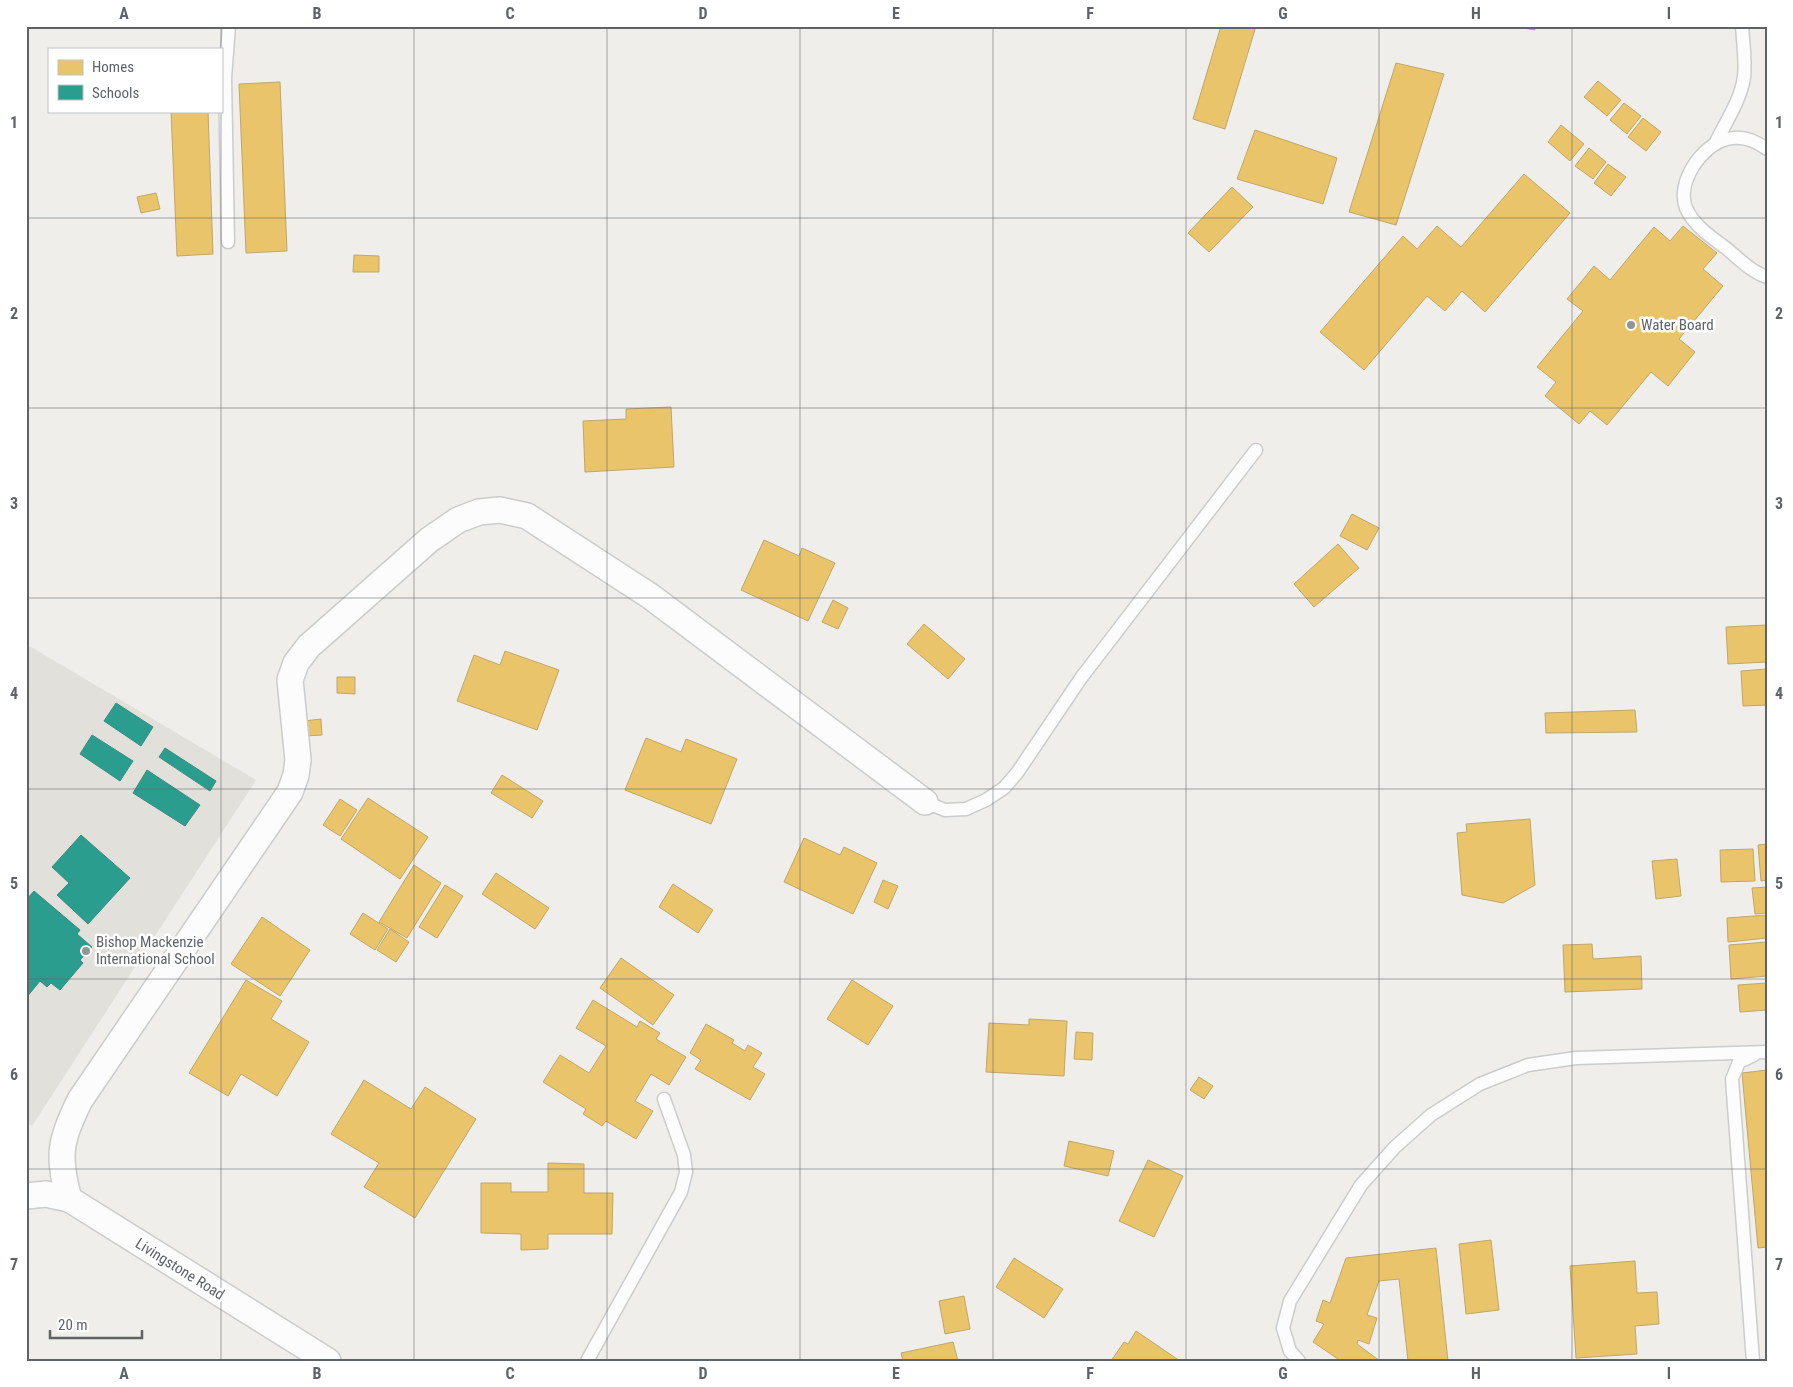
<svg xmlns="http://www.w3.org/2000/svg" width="1793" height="1387" viewBox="0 0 1793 1387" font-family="'Roboto Condensed',sans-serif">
<rect width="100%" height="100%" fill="#efeeea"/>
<polygon fill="#e2e0da" points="26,644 256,780 32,1126 26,1123"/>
<g fill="#e9c46a" stroke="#c0a769">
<polygon points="1221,26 1256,26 1225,129 1193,119"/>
<polygon points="1517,26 1535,26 1535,30 1517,27"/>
<polygon points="1396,63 1444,74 1396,225 1349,212"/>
<polygon points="1598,81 1621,100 1607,116 1584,97"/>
<polygon points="280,82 287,251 246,253 239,84"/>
<polygon points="1624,103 1641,116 1627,134 1610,120"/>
<polygon points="171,111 208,111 213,254 177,256"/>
<polygon points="1643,118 1661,132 1646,151 1628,137"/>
<polygon points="1561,125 1584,144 1570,161 1548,142"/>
<polygon points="1255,130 1337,158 1323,204 1237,179"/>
<polygon points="1589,148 1606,162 1593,179 1575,166"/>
<polygon points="1608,164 1626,177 1611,196 1594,183"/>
<polygon points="1524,174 1570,213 1485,312 1462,291 1445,311 1427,296 1364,370 1320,332 1403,236 1417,249 1437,226 1461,247"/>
<polygon points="1232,187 1253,207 1209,252 1188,233"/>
<polygon points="156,193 160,209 141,213 137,197"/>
<polygon points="1683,226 1717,253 1703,269 1723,286 1679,339 1695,352 1668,386 1651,372 1607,425 1590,411 1579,424 1545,396 1556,382 1537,367 1583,311 1567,299 1594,266 1610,280 1654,227 1670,241"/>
<polygon points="354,255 379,256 379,272 353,272"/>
<polygon points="671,407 674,467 585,472 583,421 626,419 626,409"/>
<polygon points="1352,514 1379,528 1367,550 1340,536"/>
<polygon points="764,540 799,556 802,548 835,563 808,621 741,590"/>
<polygon points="1338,544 1359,568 1314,607 1294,584"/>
<polygon points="833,600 848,608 838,629 822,622"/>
<polygon points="924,624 965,659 948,679 907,644"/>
<polygon points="1767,625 1767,662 1728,664 1726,627"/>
<polygon points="505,651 559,670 537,730 457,701 474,655 500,665"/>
<polygon points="1767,669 1767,705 1743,706 1741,671"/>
<polygon points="337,677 355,677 355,694 337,693"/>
<polygon points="1635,710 1637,732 1546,733 1545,713"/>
<polygon points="321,719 322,735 305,736 304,721"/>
<polygon points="646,738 681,752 686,739 737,759 711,824 625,790"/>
<polygon points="502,775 543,801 532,818 491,793"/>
<polygon points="368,798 428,837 400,879 341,839"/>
<polygon points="340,799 357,810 340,836 323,825"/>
<polygon points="1530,819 1535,885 1503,903 1462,895 1457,833 1467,832 1466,824"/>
<polygon points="804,838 840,855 844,847 877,863 853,914 784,882"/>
<polygon points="1767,844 1767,880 1761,881 1758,845"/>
<polygon points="1753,849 1755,881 1721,882 1720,850"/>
<polygon points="1677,859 1681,896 1656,899 1652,861"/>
<polygon points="414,865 441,883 407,938 379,922"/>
<polygon points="496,873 549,908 535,929 482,894"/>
<polygon points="883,880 898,886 888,909 874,902"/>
<polygon points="673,884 713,910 698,933 659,907"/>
<polygon points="445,885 463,896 437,938 419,927"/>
<polygon points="1767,887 1767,913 1755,914 1752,888"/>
<polygon points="363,913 388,929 375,950 350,934"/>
<polygon points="1767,915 1767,938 1728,942 1727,918"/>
<polygon points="262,917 310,950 280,996 231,964"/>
<polygon points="390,929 409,942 396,962 377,950"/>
<polygon points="1767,942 1767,976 1731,979 1729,945"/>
<polygon points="1592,944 1593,959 1641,956 1642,989 1565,992 1563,945"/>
<polygon points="621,958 674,995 653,1025 600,988"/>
<polygon points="246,980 282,1001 271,1019 309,1042 277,1096 241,1074 228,1096 189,1073"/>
<polygon points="852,980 893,1006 868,1045 827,1019"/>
<polygon points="1767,983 1767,1010 1740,1012 1738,985"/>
<polygon points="593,1000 637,1027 640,1021 660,1033 656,1039 686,1057 669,1085 651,1074 635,1101 653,1111 636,1139 606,1121 602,1126 583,1114 586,1109 543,1082 560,1055 589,1073 606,1046 576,1028"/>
<polygon points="1029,1019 1067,1021 1064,1076 986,1072 989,1023 1029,1025"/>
<polygon points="706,1024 734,1040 732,1043 745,1051 748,1045 762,1053 753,1067 765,1074 750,1100 695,1069 701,1060 690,1053"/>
<polygon points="1076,1032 1093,1033 1092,1060 1074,1059"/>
<polygon points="1767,1070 1767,1247 1758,1248 1742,1073"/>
<polygon points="1199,1077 1213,1086 1204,1099 1190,1090"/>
<polygon points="364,1080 411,1109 425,1087 476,1119 415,1218 364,1187 379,1163 331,1134"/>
<polygon points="1069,1141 1114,1151 1108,1176 1064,1166"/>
<polygon points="1148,1160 1183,1176 1154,1237 1119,1221"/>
<polygon points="548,1163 584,1164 584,1193 613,1193 612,1234 548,1234 548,1249 521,1250 521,1234 481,1233 481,1183 511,1183 511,1192 548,1192"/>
<polygon points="1491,1240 1499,1310 1466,1314 1459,1244"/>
<polygon points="1436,1248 1448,1361 1408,1361 1399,1279 1379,1281 1367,1315 1377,1318 1369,1344 1358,1340 1357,1344 1380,1361 1341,1361 1313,1342 1324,1324 1316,1321 1323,1300 1330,1303 1346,1258"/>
<polygon points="1014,1258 1063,1289 1044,1318 996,1287"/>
<polygon points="1635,1261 1637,1293 1657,1292 1659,1324 1635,1326 1637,1354 1576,1358 1570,1266"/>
<polygon points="964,1296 970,1329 945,1334 939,1301"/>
<polygon points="1136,1331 1180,1361 1111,1361 1124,1342 1128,1344"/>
<polygon points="953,1342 958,1361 903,1361 901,1353"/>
</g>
<g fill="#2a9d8f" stroke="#3a8c83">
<polygon points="116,703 153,727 141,746 104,721"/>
<polygon points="92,735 133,761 120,781 80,754"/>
<polygon points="165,748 216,781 210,791 159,757"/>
<polygon points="147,770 200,805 185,826 133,793"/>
<polygon points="81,835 130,878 88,924 57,895 69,883 52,867"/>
<polygon points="34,891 80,930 77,934 92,947 80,960 83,963 60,990 51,983 47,987 40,981 26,998 26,900"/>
</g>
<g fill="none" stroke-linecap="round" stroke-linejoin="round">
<g stroke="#cbcccc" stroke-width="15">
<g id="lane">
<path d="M1715 144C1725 123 1741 100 1744 77 1746 60 1743 43 1742 26"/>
<path d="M1767 149C1755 140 1742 135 1727 139 1702 145 1676 182 1686 208 1694 226 1711 237 1726 248 1738 258 1751 272 1767 277"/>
<polyline points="228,242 225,78 229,26"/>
<polyline points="925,802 945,810 966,809 986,800 1004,788 1017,773 1081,678 1256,450"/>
<polyline points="587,1361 681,1192 686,1172 684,1155 664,1099"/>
<polyline points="1299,1361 1290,1351 1283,1328 1290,1301 1361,1185 1395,1147 1431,1115 1480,1084 1528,1065 1576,1058 1767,1052"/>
<polyline points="1753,1361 1732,1079 1739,1062 1754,1055"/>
</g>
</g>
<g stroke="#cbcccc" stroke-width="28">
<g id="street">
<polyline points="26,1196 46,1194 69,1199 328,1361"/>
<path d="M69 1199C57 1156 60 1140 80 1100L290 792 296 775 298 760 290 680 296 663 309 646 429 540 458 520 479 512 500 510 527 516 650 596 925 802"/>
</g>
</g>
<use href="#lane" stroke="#fdfcfc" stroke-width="12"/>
<use href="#street" stroke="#fdfcfc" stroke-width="25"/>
</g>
<path fill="none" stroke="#5f6368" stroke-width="1" stroke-opacity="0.55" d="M221 26V49M414 26V1361M607 26V1361M800 26V1361M993 26V1361M1186 26V1361M1379 26V1361M1572 26V1361M221 111V1361M26 218H1767M26 408H1767M26 598H1767M26 789H1767M26 979H1767M26 1169H1767"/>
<g fill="#919496" stroke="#fff" stroke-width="2">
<circle cx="1631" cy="325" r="5"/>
<circle cx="86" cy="951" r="5"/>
</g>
<g text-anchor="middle" stroke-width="5" stroke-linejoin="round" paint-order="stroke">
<g font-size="15" fill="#5f6368" stroke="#fff" text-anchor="start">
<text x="1641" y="330">Water Board</text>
<text x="96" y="947">Bishop Mackenzie<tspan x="96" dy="17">International School</tspan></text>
</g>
<g font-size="15" fill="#5f6368" stroke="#fff">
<text transform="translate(180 1269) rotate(32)" y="5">Livingstone Road</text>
</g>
</g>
<rect width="1793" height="1387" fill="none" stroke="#ffffff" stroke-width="55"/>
<rect x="48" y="48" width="175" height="65" fill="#ffffff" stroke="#bfc1c3"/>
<rect x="58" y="60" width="25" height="15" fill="#e9c46a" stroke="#bfc1c3"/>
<text x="92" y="72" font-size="15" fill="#5f6368">Homes</text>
<rect x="58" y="85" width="25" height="15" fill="#2a9d8f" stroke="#bfc1c3"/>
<text x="92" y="98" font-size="15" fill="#5f6368">Schools</text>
<path d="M50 1330v8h92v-8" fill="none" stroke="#5f6368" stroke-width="2.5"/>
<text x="58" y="1330" font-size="15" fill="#5f6368" stroke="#ffffff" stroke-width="4" paint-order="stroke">20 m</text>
<rect x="28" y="28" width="1738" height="1332" fill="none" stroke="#5f6368" stroke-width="2"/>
<g font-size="16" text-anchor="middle" font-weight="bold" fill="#5f6368">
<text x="124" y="19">A</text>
<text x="317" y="19">B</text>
<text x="510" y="19">C</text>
<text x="703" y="19">D</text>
<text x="896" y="19">E</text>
<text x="1090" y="19">F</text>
<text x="1283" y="19">G</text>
<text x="1476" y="19">H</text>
<text x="1669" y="19">I</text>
<text x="14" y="128">1</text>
<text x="1779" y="128">1</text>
<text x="14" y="319">2</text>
<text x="1779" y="319">2</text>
<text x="14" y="509">3</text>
<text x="1779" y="509">3</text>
<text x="14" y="699">4</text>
<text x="1779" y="699">4</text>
<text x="14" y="889">5</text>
<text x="1779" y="889">5</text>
<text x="14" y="1080">6</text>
<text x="1779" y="1080">6</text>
<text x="14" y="1270">7</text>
<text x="1779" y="1270">7</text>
<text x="124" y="1379">A</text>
<text x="317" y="1379">B</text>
<text x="510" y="1379">C</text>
<text x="703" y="1379">D</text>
<text x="896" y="1379">E</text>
<text x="1090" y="1379">F</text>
<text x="1283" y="1379">G</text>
<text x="1476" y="1379">H</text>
<text x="1669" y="1379">I</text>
</g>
</svg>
